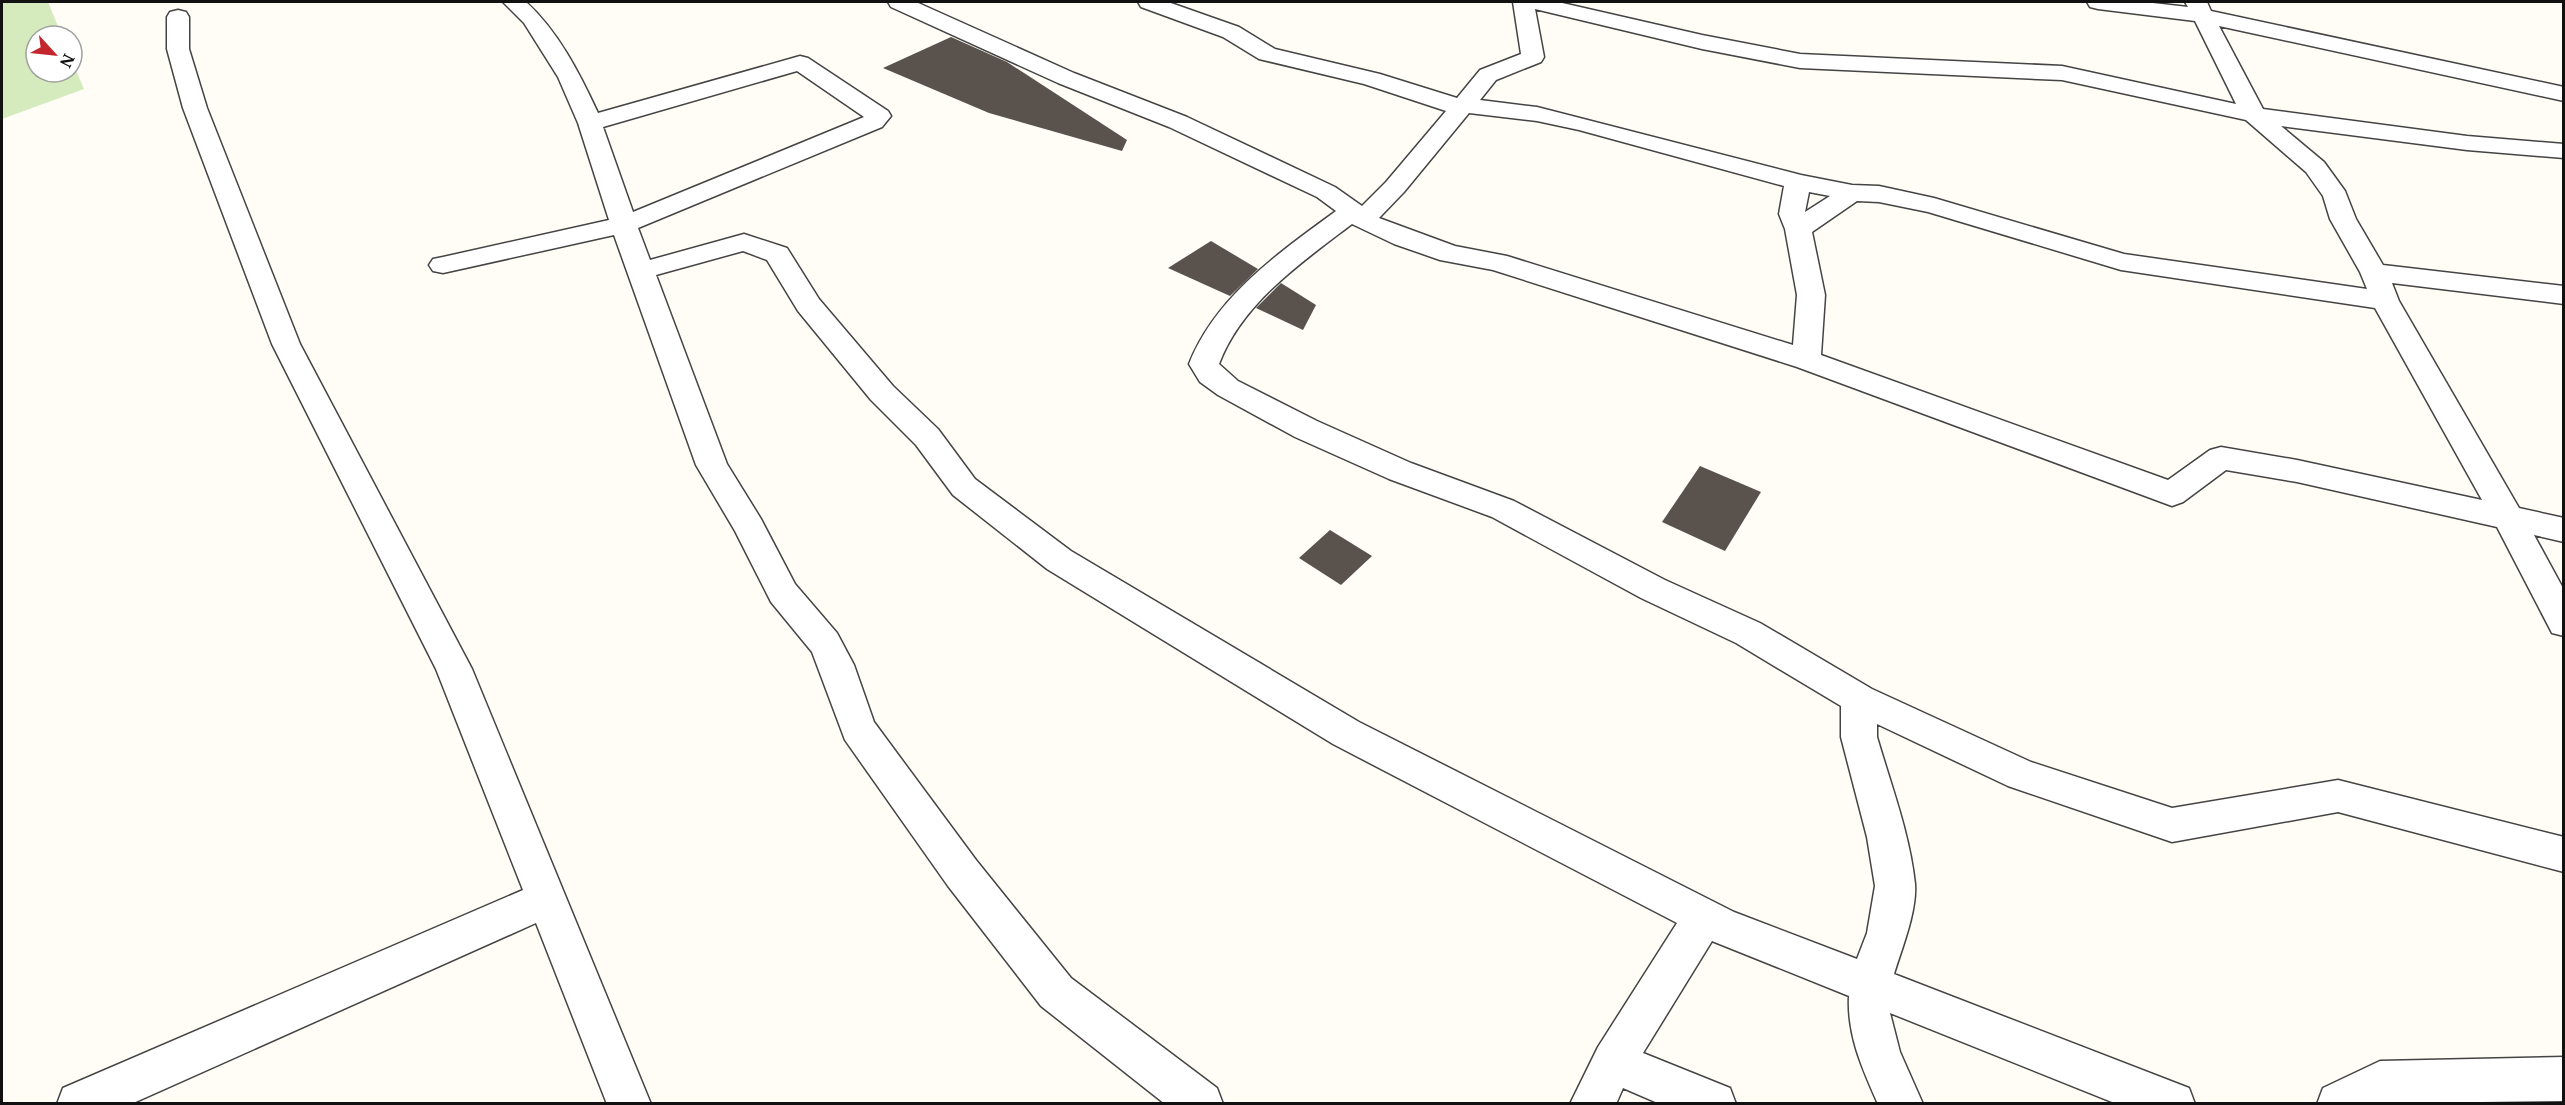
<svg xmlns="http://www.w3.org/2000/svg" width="2565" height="1105" viewBox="0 0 2565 1105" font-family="'Noto Serif',serif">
<rect width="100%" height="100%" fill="#fffdf5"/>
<polygon fill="#d5ebbd" points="2,2 48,2 62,36 36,36 36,72 72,72 72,61 84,89 2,119"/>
<g fill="#5a524d">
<polygon points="951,37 1007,62 1127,140 1122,151 989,113 883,68"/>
<polygon points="1211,241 1258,269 1230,296 1168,268"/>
<polygon points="1281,283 1316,305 1303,330 1256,308"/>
<polygon points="1700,466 1761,492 1725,551 1662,522"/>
<polygon points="1330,530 1372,556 1341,585 1299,558"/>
</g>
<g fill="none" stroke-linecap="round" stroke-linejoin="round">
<g stroke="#444" stroke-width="3">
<g id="street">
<path d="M503 2H526C558 31 580 74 598 113L800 56 808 58 888 111 891 116 882 127 638 228 650 260 744 234 787 248 819 299 893 386 938 429 975 479 1071 551 1359 722 1734 912 1857 959 1867 933 1875 886 1867 837 1841 737V706L1736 643 1641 598 1492 517 1389 479 1295 437 1218 395 1200 382 1189 364C1216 296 1279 253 1336 211L1317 197 1169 127 1058 83 891 7 888 2H916L1074 73 1187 117 1335 187 1362 206 1386 182 1446 111 1364 84 1259 59 1223 37 1141 7 1138 2H1168L1239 27 1275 49 1380 74 1457 98 1480 70 1521 54 1513 2H1558L1702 35 1800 54 2062 66 2236 104 2195 21 2098 9 2090 7 2087 2H2144L2188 7 2185 2H2207L2211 11 2564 87V101L2219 26 2263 109 2467 136 2564 144V158L2467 150 2281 126 2324 162 2345 191 2356 219 2383 265 2564 286V304L2392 283 2399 301 2519 508 2564 518V542L2534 535 2564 590V636L2552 633 2497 527 2297 482 2226 470 2183 502 2172 506 1797 367 1493 270 1440 260 1394 244 1352 224C1302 262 1242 303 1219 364L1238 381 1317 421 1411 463 1514 501 1665 580 1760 623 1872 689 2031 762 2172 808 2338 780 2564 837V872L2338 812 2172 842 2008 786 1877 724V737C1891 785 1910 835 1915 884 1917 911 1902 948 1894 974L2189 1088 2195 1104H2117L1890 1013 1900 1052 1923 1104H1878C1862 1068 1847 1035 1849 996L1712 941 1643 1053 1730 1088 1736 1104H1660L1623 1088 1616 1104H1570L1598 1047 1677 923 1333 744 1047 569 953 495 916 445 871 400 798 311 767 260 743 251 656 275 727 464 761 519 795 584 837 633 854 665 874 722 976 860 1071 978 1217 1088 1223 1104H1165L1041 1006 948 886 845 740 812 652 771 602 735 531 696 465 614 235 443 273 433 271 429 265 433 259 443 257 609 220 578 123 558 77 524 23ZM1535 9 1702 49 1800 68 2062 80 2246 120 2306 172 2323 196 2330 219 2360 272 2367 289 2124 254 1934 198 1879 186 1852 185 1801 175 1537 107 1480 100 1496 80 1541 62 1544 57ZM797 71 864 117 633 212 603 127ZM1469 113 1537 121 1579 130 1784 186 1779 214 1785 229 1797 295 1793 345 1507 256 1455 246 1379 218 1404 192ZM1809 192 1830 196 1805 212ZM1857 201 1879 202 1928 212 2121 270 2375 308 2482 500 2297 460 2221 447 2210 450 2168 480 1821 355 1825 295 1812 232Z"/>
<polygon points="178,10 186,12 189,17 189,49 207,108 300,344 472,669 651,1104 607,1104 536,923 131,1104 57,1104 63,1088 523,890 436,669 272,344 183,108 167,49 167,17 170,12"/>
<polygon points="2564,1057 2564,1101 2317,1104 2323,1088 2380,1061"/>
</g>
</g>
<use href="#street" fill="#fff" fill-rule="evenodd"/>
</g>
<rect width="2565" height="1105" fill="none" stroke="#111111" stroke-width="6"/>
<g transform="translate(54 54) rotate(117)"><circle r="28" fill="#ffffff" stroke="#a0a0a0" stroke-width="1.5"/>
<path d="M0-4.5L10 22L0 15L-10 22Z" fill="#c4262e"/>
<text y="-9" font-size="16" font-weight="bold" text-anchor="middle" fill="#111111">N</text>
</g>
</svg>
